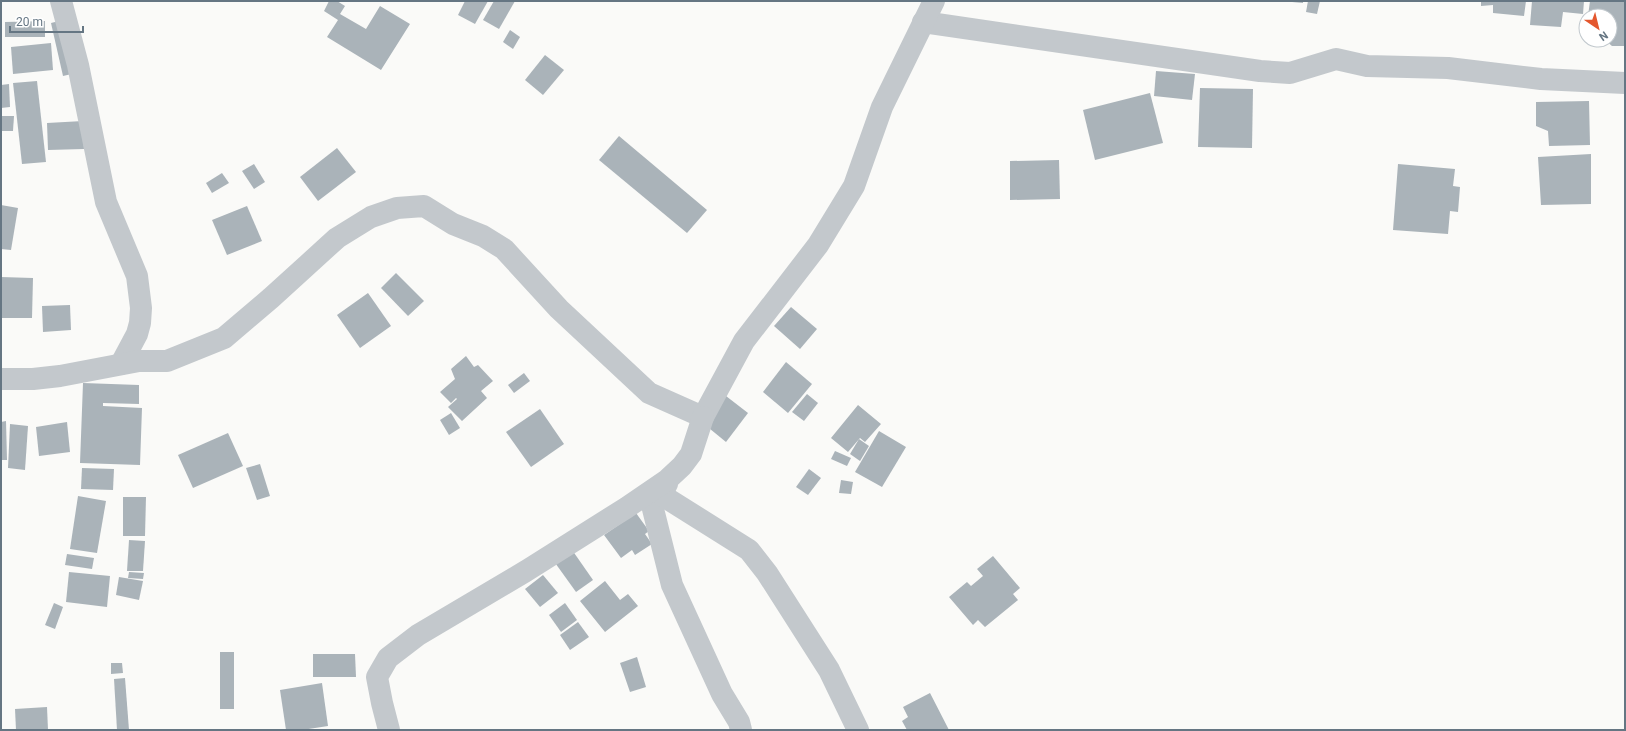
<svg xmlns="http://www.w3.org/2000/svg" width="1626" height="731" viewBox="0 0 1626 731" font-family="Roboto,sans-serif">
<rect width="100%" height="100%" fill="#fafaf8"/>
<g fill="#aab3b9">
<polygon points="329,1 337,1 345,6 340,14 366,29 380,6 410,24 381,70 327,37 338,20 324,11"/>
<polygon points="465,1 488,1 475,24 458,15"/>
<polygon points="494,1 515,1 499,29 483,20"/>
<polygon points="1292,1 1303,1 1303,3 1292,2"/>
<polygon points="1308,1 1320,1 1317,14 1306,12"/>
<polygon points="1481,1 1526,1 1524,16 1493,13 1493,5 1481,6"/>
<polygon points="1532,1 1584,1 1583,14 1563,12 1561,27 1530,25"/>
<polygon points="1590,1 1625,1 1625,46 1612,46 1605,40 1610,40 1610,16 1588,16"/>
<polygon points="63,20 76,73 63,76 51,23"/>
<polygon points="45,21 45,37 5,37 5,22"/>
<polygon points="510,30 520,37 513,49 503,42"/>
<polygon points="51,43 53,70 13,74 11,47"/>
<polygon points="545,55 564,70 543,95 525,80"/>
<polygon points="1156,71 1195,74 1192,100 1154,96"/>
<polygon points="37,81 46,162 22,164 13,83"/>
<polygon points="9,84 10,107 1,108 1,85"/>
<polygon points="1200,88 1253,89 1252,148 1198,147"/>
<polygon points="1150,93 1163,143 1095,160 1083,110"/>
<polygon points="1589,101 1590,145 1549,146 1548,131 1536,126 1536,102"/>
<polygon points="1,116 14,116 13,131 1,131"/>
<polygon points="83,121 84,149 48,150 47,123"/>
<polygon points="619,136 707,210 687,233 599,160"/>
<polygon points="337,148 356,172 318,201 300,177"/>
<polygon points="1591,154 1591,204 1541,205 1538,157"/>
<polygon points="1059,160 1060,199 1010,200 1010,161"/>
<polygon points="254,164 265,182 254,189 242,171"/>
<polygon points="1398,164 1455,169 1453,186 1460,187 1458,212 1450,211 1448,234 1393,230"/>
<polygon points="222,173 229,183 212,193 206,183"/>
<polygon points="1,205 18,208 11,250 1,249"/>
<polygon points="247,206 262,241 227,255 212,220"/>
<polygon points="396,273 424,301 408,316 381,288"/>
<polygon points="1,277 33,278 32,318 1,318"/>
<polygon points="368,293 391,326 360,348 337,315"/>
<polygon points="70,305 71,330 43,332 42,306"/>
<polygon points="791,307 817,329 800,349 774,326"/>
<polygon points="466,356 474,367 478,365 493,381 481,391 487,398 462,421 448,407 457,399 456,398 451,403 440,392 455,379 451,369"/>
<polygon points="786,362 812,384 788,413 763,392"/>
<polygon points="524,373 530,381 514,393 508,385"/>
<polygon points="83,383 139,385 139,404 103,403 103,406 142,408 140,465 80,463"/>
<polygon points="807,394 818,403 804,421 792,412"/>
<polygon points="726,396 748,413 726,442 704,424"/>
<polygon points="858,405 881,424 865,442 860,438 848,452 831,438"/>
<polygon points="540,409 564,444 531,467 506,432"/>
<polygon points="451,413 460,428 449,435 440,420"/>
<polygon points="6,421 7,460 1,460 1,422"/>
<polygon points="67,422 70,452 39,456 36,427"/>
<polygon points="10,424 28,426 25,470 8,468"/>
<polygon points="879,431 906,447 882,487 855,472"/>
<polygon points="228,433 243,466 193,488 178,455"/>
<polygon points="859,439 869,446 860,461 850,454"/>
<polygon points="835,451 851,458 847,466 831,459"/>
<polygon points="260,464 270,496 257,500 246,468"/>
<polygon points="82,468 114,469 113,490 81,489"/>
<polygon points="809,469 821,478 808,495 796,487"/>
<polygon points="841,480 853,482 851,494 839,493"/>
<polygon points="78,496 106,501 97,553 70,549"/>
<polygon points="123,497 146,497 145,536 123,536"/>
<polygon points="636,513 649,531 645,534 652,544 635,555 632,550 621,558 604,535"/>
<polygon points="129,540 145,541 143,571 127,571"/>
<polygon points="570,547 593,580 576,592 553,560"/>
<polygon points="67,554 94,558 92,569 65,565"/>
<polygon points="993,556 1020,588 1013,594 1018,600 985,627 978,620 973,625 949,597 967,582 971,586 983,576 977,569"/>
<polygon points="69,572 110,576 107,607 66,602"/>
<polygon points="129,572 144,573 143,579 128,578"/>
<polygon points="543,575 558,593 540,607 525,589"/>
<polygon points="119,577 143,581 139,600 116,595"/>
<polygon points="605,581 620,600 628,594 638,606 605,632 580,601"/>
<polygon points="54,603 63,607 55,629 45,625"/>
<polygon points="565,603 577,620 561,632 549,615"/>
<polygon points="578,622 589,637 570,650 560,635"/>
<rect x="220" y="652" width="14" height="57"/>
<polygon points="313,654 355,654 356,677 313,677"/>
<polygon points="637,657 646,687 630,692 620,663"/>
<polygon points="111,663 122,663 123,673 111,674"/>
<polygon points="125,678 129,730 117,730 114,679"/>
<polygon points="322,683 328,726 302,730 286,730 280,690"/>
<polygon points="930,693 949,730 907,730 902,721 908,717 903,707"/>
<polygon points="47,707 48,730 16,730 15,709"/>
</g>
<g fill="none" stroke-linecap="round" stroke-linejoin="round">
<g stroke="#c3c8cc" stroke-width="22">
<polyline points="61,1 78,65 106,202 137,276 141,308 140,323 137,334 121,364"/>
<polyline points="923,22 1260,71 1290,73 1336,59 1367,66 1448,68 1541,79 1625,83"/>
<polyline points="1,379 33,379 60,376 139,361 167,361 224,338 271,298 337,238 371,217 397,208 424,206 453,224 483,236 504,249 559,309 649,393 703,417 744,341 818,245 854,186 882,107 934,1"/>
<polyline points="667,484 652,505 672,585 722,694 739,722 741,730"/>
<polyline points="660,494 749,550 767,573 829,670 858,730"/>
<polyline points="389,730 382,703 377,677 388,658 418,635 526,571 626,508 667,480 682,466 691,454 703,417"/>
</g>
</g>
<rect width="1626" height="731" fill="none" stroke="#657683" stroke-width="4"/>
<g transform="translate(1598 28) rotate(145)"><circle r="19" fill="#ffffff" stroke="#c1c8cd"/>
<path d="M0-3L7 15L0 10L-7 15Z" fill="#e4572e"/>
<text y="-6" font-size="11" font-weight="bold" text-anchor="middle" fill="#657683">N</text>
</g>
<path d="M10 26v6h73v-6" fill="none" stroke="#657683" stroke-width="2"/>
<text x="16" y="26" font-size="12" fill="#657683" stroke="#ffffff" stroke-width="3" paint-order="stroke">20 m</text>
</svg>
